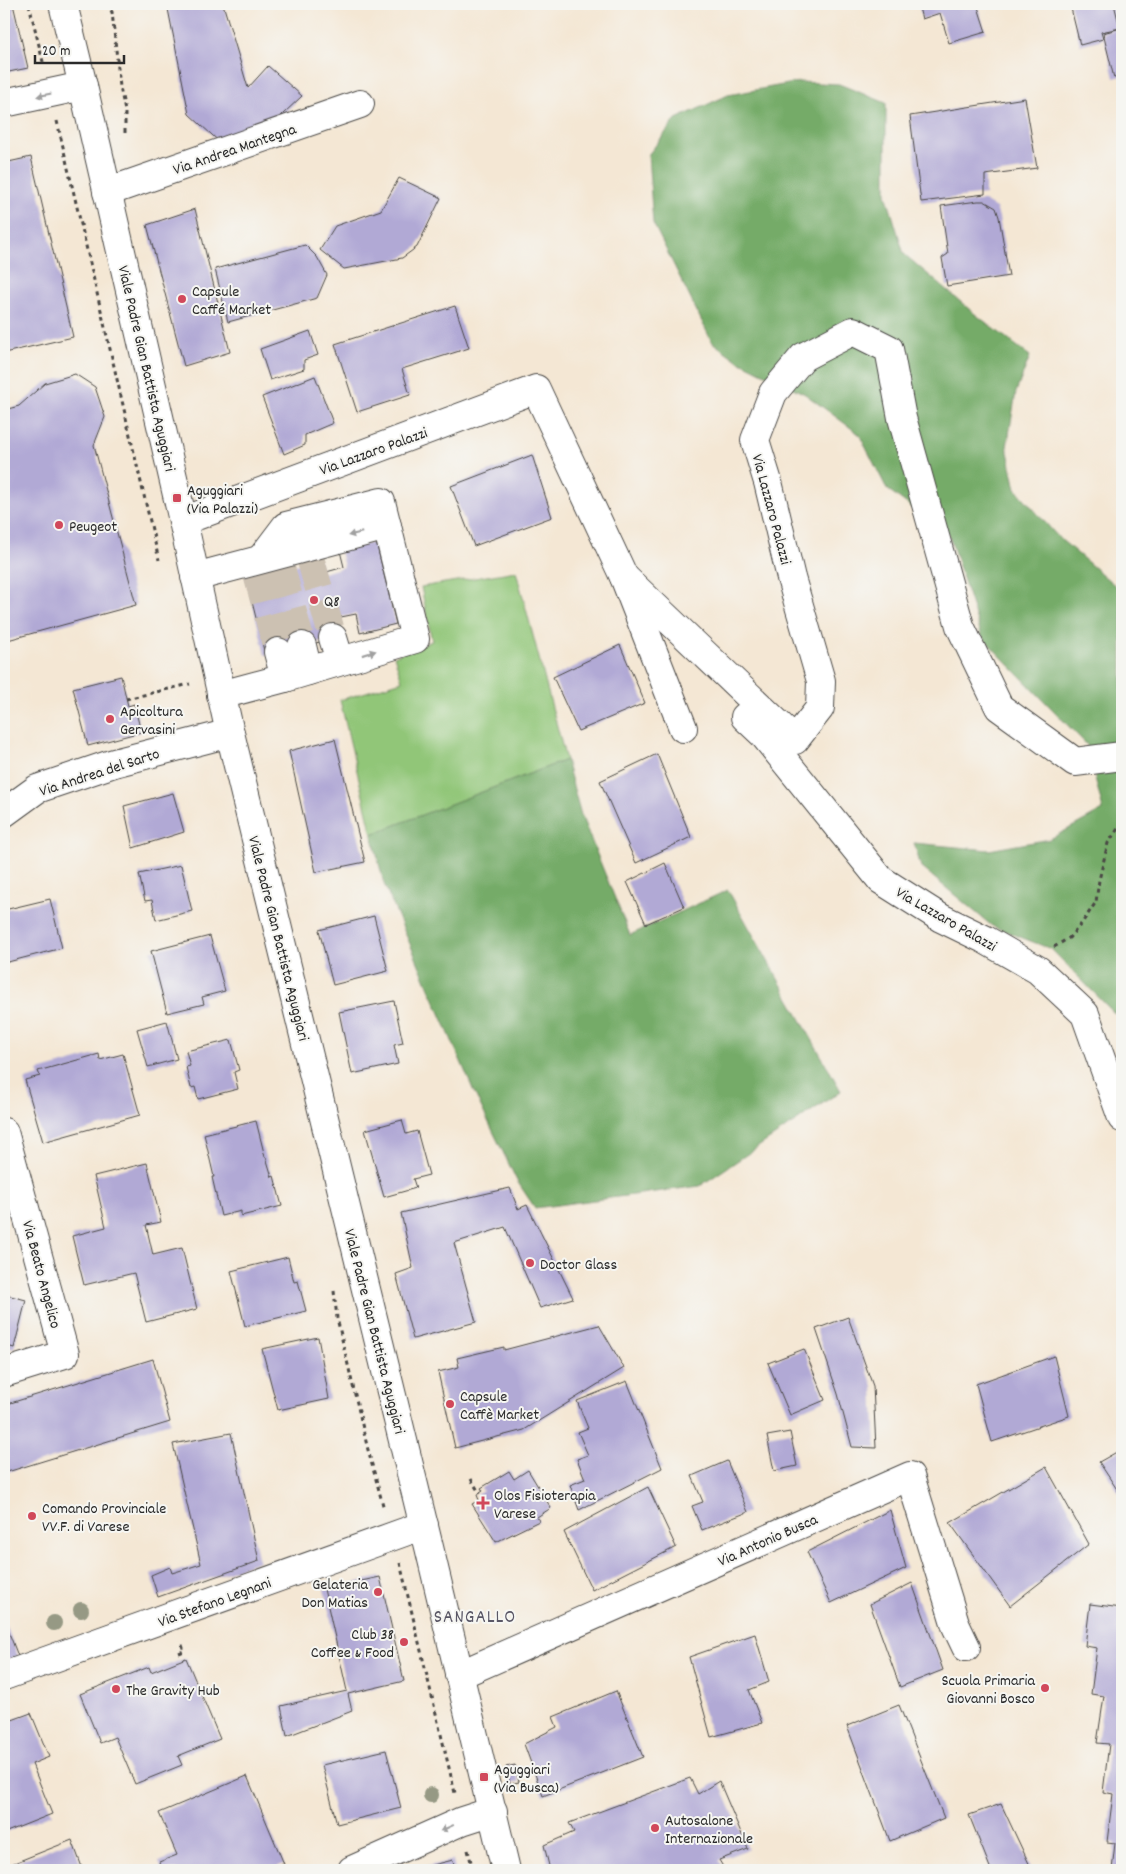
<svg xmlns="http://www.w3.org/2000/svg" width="1126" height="1874" viewBox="0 0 1126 1874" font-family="Dekko,sans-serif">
<rect width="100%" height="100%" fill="#f6f6f2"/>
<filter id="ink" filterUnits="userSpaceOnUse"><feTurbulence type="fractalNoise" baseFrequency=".02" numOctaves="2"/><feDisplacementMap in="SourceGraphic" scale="10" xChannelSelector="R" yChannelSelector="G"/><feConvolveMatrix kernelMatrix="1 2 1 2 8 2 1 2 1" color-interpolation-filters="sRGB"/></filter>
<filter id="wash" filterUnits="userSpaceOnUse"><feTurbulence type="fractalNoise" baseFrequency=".0096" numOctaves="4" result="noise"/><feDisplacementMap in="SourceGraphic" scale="20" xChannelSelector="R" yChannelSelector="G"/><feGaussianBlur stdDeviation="1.12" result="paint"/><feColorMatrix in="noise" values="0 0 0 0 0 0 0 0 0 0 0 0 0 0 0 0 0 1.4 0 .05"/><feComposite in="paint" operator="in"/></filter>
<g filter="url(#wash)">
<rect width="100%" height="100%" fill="#f4e7d4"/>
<polygon fill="#91c678" stroke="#5e7852" points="516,571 566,760 372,834 340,700 402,681 394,656 432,641 421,587"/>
<g fill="#74ab68" stroke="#506b4a">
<polygon points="799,82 839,84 886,103 886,194 904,254 975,314 1030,356 1016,392 1007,447 1016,489 1058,537 1117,587 1122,585 1122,1021 1051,949 992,926 921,867 914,843 989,850 1050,839 1103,810 1087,745 982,637 949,535 887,489 859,434 805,394 737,360 712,342 653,223 648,155 676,119 728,95"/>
<polygon points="566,760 581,815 630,935 728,890 841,1091 700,1186 535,1208 517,1181 475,1094 384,884 372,834"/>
</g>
<g id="blocks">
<g fill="#b1a9d5">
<polygon points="4,4 13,4 28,68 4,73"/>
<polygon points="167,4 223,4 248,88 268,66 302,96 264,132 235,156 189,114"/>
<polygon points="918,4 977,4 986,32 949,43 940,13 922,19"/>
<polygon points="1070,4 1114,4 1120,28 1101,32 1103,39 1080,45"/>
<polygon points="1119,17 1122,17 1122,76 1114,78 1103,33 1121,28"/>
<polygon points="1025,98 1037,168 985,175 985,194 921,202 910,116"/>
<polygon points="31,157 73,337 4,353 4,163"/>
<polygon points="399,178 441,198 417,247 402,258 344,269 320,250 335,226 381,210"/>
<polygon points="978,201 984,201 996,208 999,217 1009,276 947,286 942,258 948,254 941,206"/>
<polygon points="195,209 230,352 184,366 147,225"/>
<polygon points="305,245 317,257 327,275 317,298 228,322 215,269"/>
<polygon points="455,306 469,348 402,369 410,395 357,412 335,344"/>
<polygon points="310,331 318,355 304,360 304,369 270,380 260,349"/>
<polygon points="75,374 95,387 105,417 94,445 136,605 4,641 4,410 19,406 45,383"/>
<polygon points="315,376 333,423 305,435 305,445 284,454 262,397"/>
<polygon points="532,455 552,517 474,546 451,486"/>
<polygon points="376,542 396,624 360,633 356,614 336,618 341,637 265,655 246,577 319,559 323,573 344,567 340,551"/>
<polygon points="620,645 645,703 578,731 553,677"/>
<polygon points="121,676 128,706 134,704 141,732 88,746 73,688"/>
<polygon points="335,739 365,862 316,872 289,751"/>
<polygon points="657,754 691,837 636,863 600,781"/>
<polygon points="173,793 184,832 133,848 124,806"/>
<polygon points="665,863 684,907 646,924 627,882"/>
<polygon points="181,865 192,911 156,920 152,900 145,901 139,874"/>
<polygon points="50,899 62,948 4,963 4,910"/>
<polygon points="374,916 388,971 333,985 319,930"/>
<polygon points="210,936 225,991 202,997 204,1004 167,1013 151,951"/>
<polygon points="394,1001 403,1043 394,1045 398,1064 352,1074 339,1012"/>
<polygon points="167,1021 177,1059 148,1067 137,1029"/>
<polygon points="231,1040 239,1070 234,1072 238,1089 198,1099 195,1087 191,1088 186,1067 190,1066 186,1051"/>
<polygon points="99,1054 100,1060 123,1054 140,1115 43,1142 25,1080 40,1076 38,1071"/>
<polygon points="402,1120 406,1134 417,1131 429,1175 413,1179 416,1188 384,1197 365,1130"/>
<polygon points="256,1121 265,1157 266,1157 272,1177 274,1176 282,1206 241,1216 241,1211 221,1216 212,1177 214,1177 204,1134"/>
<polygon points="147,1163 161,1222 146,1225 153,1255 182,1248 197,1309 146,1322 134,1273 84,1285 72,1236 106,1227 94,1176"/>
<polygon points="510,1188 518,1209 527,1205 573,1298 540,1308 505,1227 454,1243 476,1322 413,1339 396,1274 413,1268 401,1213"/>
<polygon points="288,1257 294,1282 298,1281 306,1311 245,1326 231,1271"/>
<polygon points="4,1289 7,1295 26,1300 14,1348 4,1345"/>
<polygon points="848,1317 873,1386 876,1448 852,1447 838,1394 816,1329"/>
<polygon points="599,1325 624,1368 524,1430 455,1448 438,1372 459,1367 457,1358 504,1347 504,1350"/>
<polygon points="318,1337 329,1399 278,1410 262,1349"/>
<polygon points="804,1349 825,1400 790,1415 768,1363"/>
<polygon points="1054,1356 1069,1416 992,1442 976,1384"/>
<polygon points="153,1359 170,1422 4,1473 4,1405"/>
<polygon points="627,1381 662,1468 579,1510 570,1485 585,1479 577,1459 588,1455 578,1432 588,1428 577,1401"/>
<polygon points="790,1432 797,1466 774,1471 767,1436"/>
<polygon points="231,1433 259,1561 158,1597 151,1575 170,1567 172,1573 201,1564 173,1444"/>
<polygon points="1122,1449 1122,1497 1099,1462"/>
<polygon points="727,1461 748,1512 702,1530 692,1506 703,1502 692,1476"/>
<polygon points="1046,1467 1089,1544 1010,1606 950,1523"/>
<polygon points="528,1470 551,1508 537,1517 539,1521 496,1542 472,1504 479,1500 477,1495 483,1491 481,1488 509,1471 514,1479"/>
<polygon points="648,1487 676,1547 592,1590 564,1532"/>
<polygon points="890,1510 906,1568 831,1603 807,1552"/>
<polygon points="380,1577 404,1681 348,1694 352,1711 287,1736 281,1706 347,1691 324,1589"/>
<polygon points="912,1583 943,1670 900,1687 870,1604"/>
<polygon points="1090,1604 1122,1608 1122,1870 1112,1870 1115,1843 1107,1842 1113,1794 1103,1792 1109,1744 1097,1743 1104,1696 1091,1694 1097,1648 1085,1646"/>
<polygon points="4,1620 18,1656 4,1661"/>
<polygon points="755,1634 769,1682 749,1690 762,1723 711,1737 689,1657"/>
<polygon points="186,1658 220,1739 178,1756 182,1765 135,1784 115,1737 100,1743 80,1694 149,1667 151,1672"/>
<polygon points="616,1691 643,1757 543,1796 524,1744 557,1727 553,1717"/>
<polygon points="899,1705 944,1818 890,1841 847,1726"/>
<polygon points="31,1713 49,1757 32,1764 52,1814 4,1833 4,1723"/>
<polygon points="386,1750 401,1808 337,1824 322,1765"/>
<polygon points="515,1765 519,1782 510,1784 506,1767"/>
<polygon points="247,1776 284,1864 268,1870 162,1870 159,1862 177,1855 159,1813"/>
<polygon points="690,1778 698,1794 719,1781 748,1849 719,1860 725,1870 550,1870 544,1845 574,1832 569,1823"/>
<polygon points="1001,1804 1032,1870 991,1870 969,1815"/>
<polygon points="72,1840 83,1870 4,1870 4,1867"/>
<polygon points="453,1860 455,1870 413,1870"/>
</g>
</g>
</g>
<g filter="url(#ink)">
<use href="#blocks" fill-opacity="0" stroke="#494744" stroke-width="1"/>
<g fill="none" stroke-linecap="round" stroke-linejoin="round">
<g stroke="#ccc1b2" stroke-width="28" stroke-dasharray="28 14" stroke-linecap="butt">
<polyline points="311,561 333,638"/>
<polyline points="281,568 302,646"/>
<polyline points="257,574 278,652"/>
</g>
<g stroke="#494744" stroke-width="30">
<g id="minor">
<polyline points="4,103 83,86"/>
<polyline points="107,192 360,104"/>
<polyline points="183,521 536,389 624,577 683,728"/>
<polyline points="261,559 286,526 381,502 387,526"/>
<polyline points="195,577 387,526 415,639 285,678 221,695"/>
<polyline points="624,577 795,740 820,708 821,681 791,578 768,482 755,440 773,393 803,357 853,331 889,349 902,418 960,626 999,707 1075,762 1122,756"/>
<polyline points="333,638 340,661"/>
<polyline points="302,646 308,671"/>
<polyline points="278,652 285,678"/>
<polyline points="745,717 763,734 881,880 941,918 984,939 1038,970 1085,1014 1122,1118"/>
<polyline points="4,813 37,789 114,763 230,733"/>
<polyline points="4,1132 65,1354 4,1373"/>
<polyline points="459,1675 910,1476 956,1626 966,1647"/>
<polyline points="4,1676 424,1525"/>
<polyline points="352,1870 462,1821 493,1811"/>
</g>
</g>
<g stroke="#494744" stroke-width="30">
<polyline id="major" points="63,4 83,86 183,521 230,733 429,1547 506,1870"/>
</g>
<g stroke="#494744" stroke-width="3" stroke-dasharray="4 4" stroke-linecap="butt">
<polyline points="29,4 44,66"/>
<polyline points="106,4 112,12 120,87 125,111 125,133"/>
<polyline points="57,121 159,560"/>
<polyline points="126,699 190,684"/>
<polyline points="1054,947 1069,938 1082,923 1096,902 1099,880 1108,843 1122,823"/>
<polyline points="334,1291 337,1318 368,1450 384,1509"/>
<polyline points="471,1479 480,1494"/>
<polyline points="400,1563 455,1793"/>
<polyline points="179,1653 184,1651 181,1642"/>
<polyline points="468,1850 473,1870"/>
</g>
<use href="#minor" stroke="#fff" stroke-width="28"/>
<use href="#major" stroke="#fff" stroke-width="28"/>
</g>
<g fill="#969984">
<circle cx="81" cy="1610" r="8"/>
<circle cx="54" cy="1623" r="8"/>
<circle cx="431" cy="1795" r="8"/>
</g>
<defs><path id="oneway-solid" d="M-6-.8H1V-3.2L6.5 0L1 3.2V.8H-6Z" transform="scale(1.25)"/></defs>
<g fill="#a0a0a0">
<use href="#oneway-solid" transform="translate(44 95) rotate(168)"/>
<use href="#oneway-solid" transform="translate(355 534) rotate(166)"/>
<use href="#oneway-solid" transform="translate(369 653) rotate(-17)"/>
<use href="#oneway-solid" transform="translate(447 1828) rotate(156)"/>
</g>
</g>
<g fill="#d1495b" stroke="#f6f6f2" stroke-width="2">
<circle cx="182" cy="299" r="5"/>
<rect x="172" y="493" width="10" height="10" rx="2.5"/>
<circle cx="59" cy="525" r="5"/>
<circle cx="314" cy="600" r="5"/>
<circle cx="110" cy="719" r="5"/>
<circle cx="530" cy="1263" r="5"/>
<circle cx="450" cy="1404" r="5"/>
<path d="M480.5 1495.5h5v5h5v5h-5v5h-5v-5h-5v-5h5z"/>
<circle cx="32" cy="1516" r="5"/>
<circle cx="378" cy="1592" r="5"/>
<circle cx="404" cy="1642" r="5"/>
<circle cx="1045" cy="1688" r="5"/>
<circle cx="116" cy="1689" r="5"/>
<rect x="479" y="1772" width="10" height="10" rx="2.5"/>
<circle cx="655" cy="1828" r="5"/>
</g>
<g text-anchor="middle" stroke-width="4" stroke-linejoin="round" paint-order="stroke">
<g font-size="16" fill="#2b2b2b" stroke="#f6f6f2">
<text transform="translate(234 148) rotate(-19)" y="6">Via Andrea Mantegna</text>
<text transform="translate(148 368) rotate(77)" y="6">Viale Padre Gian Battista Aguggiari</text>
<text transform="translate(373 450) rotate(-20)" y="6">Via Lazzaro Palazzi</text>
<text transform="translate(773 509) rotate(75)" y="6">Via Lazzaro Palazzi</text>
<text transform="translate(99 771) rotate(-18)" y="6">Via Andrea del Sarto</text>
<text transform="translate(947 918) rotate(30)" y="6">Via Lazzaro Palazzi</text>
<text transform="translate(280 938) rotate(76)" y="6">Viale Padre Gian Battista Aguggiari</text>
<text transform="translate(43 1274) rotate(75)" y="6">Via Beato Angelico</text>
<text transform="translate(376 1331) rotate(76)" y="6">Viale Padre Gian Battista Aguggiari</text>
<text transform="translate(767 1539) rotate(-24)" y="6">Via Antonio Busca</text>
<text transform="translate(214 1601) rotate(-20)" y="6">Via Stefano Legnani</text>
</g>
<g font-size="16" fill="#2b2b2b" stroke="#f6f6f2" text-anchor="start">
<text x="192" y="296">Capsule<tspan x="192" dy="18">Caffé Market</tspan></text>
<text x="187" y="495">Aguggiari<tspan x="187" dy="18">(Via Palazzi)</tspan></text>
<text x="69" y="531">Peugeot</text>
<text x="324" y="606">Q8</text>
<text x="120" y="716">Apicoltura<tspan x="120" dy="18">Gervasini</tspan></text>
<text x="540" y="1269">Doctor Glass</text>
<text x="460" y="1401">Capsule<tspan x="460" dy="18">Caffè Market</tspan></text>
<text x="494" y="1500">Olos Fisioterapia<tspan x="494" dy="18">Varese</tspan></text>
<text x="42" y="1513">Comando Provinciale<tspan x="42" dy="18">VV.F. di Varese</tspan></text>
<text x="368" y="1589" text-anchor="end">Gelateria<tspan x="368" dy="18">Don Matias</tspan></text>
<text x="394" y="1639" text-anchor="end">Club 38<tspan x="394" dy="18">Coffee &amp; Food</tspan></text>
<text x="1035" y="1685" text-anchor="end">Scuola Primaria<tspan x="1035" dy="18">Giovanni Bosco</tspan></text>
<text x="126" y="1695">The Gravity Hub</text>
<text x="494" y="1774">Aguggiari<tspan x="494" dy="18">(Via Busca)</tspan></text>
<text x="665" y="1825">Autosalone<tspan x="665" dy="18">Internazionale</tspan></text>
</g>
<g font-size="19" letter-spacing="1" fill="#5a5766" stroke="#f6f6f2">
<text x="475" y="1622">SANGALLO</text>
</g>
</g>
<rect width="1126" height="1874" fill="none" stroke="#f6f6f2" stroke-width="20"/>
<path d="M35 55v8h89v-8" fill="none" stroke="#2b2b2b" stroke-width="2.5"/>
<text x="42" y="55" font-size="15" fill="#2b2b2b" stroke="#f6f6f2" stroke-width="4" paint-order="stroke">20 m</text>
</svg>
